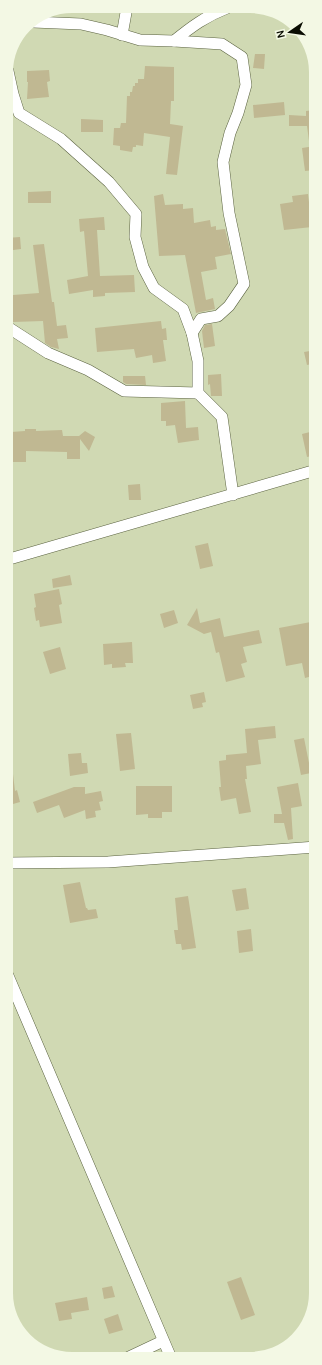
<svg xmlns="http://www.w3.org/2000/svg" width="322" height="1365" viewBox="0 0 322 1365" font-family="Karla,sans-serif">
<rect width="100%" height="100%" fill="#d0d9b3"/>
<g fill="#c0b892">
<polygon points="255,54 265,54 264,69 253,68"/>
<polygon points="145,66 174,67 174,101 171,101 170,124 183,126 177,175 166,174 170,137 144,133 143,146 136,145 136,147 133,147 132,152 120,150 120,146 113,145 114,128 120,128 121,123 126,123 127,96 130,96 130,92 132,92 133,86 135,86 135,83 138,83 138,79 144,79"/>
<polygon points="49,70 50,81 47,82 49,97 27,99 28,82 27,82 27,71"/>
<polygon points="284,102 285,115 254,118 253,105"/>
<polygon points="314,110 315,141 309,141 307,126 289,126 289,115 306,116 306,111"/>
<polygon points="81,119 103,120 103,132 81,132"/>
<polygon points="315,146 315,170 305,171 302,148"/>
<polygon points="51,191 51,203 28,203 28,192"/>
<polygon points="163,194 165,205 183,204 183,209 193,208 194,223 210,220 211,227 216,226 216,230 225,229 231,254 215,257 217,269 201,272 206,300 213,298 215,309 196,313 185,255 159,256 154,196"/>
<polygon points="308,194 312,227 284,230 280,204 293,202 292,196"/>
<polygon points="104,217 105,230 97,230 100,276 134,275 135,292 105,293 105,296 93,297 93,290 69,294 67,280 88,276 84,231 80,232 79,219"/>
<polygon points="20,237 21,249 6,251 6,238"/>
<polygon points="44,244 52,302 54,302 57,326 66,325 68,338 57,339 59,349 51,347 45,343 43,321 13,322 6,319 6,309 13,309 13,295 39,293 33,245"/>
<polygon points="161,321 162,329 166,328 167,340 163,340 166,361 153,363 152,355 136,358 134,349 97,352 95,328"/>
<polygon points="212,324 215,346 204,348 202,331 205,325"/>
<polygon points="316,350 316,363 307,365 304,352"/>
<polygon points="221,374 222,396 211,396 210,384 208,385 208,375"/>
<polygon points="123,376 145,376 146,385 126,384 123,382"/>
<polygon points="185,401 186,428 198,427 199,440 178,443 175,425 166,426 166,421 161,421 161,403"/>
<polygon points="25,429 36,429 36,431 62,430 63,436 79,436 85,431 95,437 89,451 80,439 80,459 67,459 67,452 26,451 26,462 12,462 11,432 25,431"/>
<polygon points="314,431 316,441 316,455 307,457 302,434"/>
<polygon points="140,484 141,500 129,500 128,485"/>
<polygon points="208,543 213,566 200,569 195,546"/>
<polygon points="70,575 72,585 53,588 52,579"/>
<polygon points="59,589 62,604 59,605 62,623 40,627 39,620 36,621 34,608 36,607 34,594"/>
<polygon points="197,608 200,623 220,618 224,637 259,630 262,643 243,647 247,662 241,664 245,677 226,682 219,652 216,653 211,632 204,634 187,625"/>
<polygon points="174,610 178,623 164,628 160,614"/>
<polygon points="316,621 316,675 305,678 302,663 286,666 279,628"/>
<polygon points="132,642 133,663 125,663 126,667 112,668 112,664 104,665 103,644"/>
<polygon points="60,647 66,669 50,674 43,652"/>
<polygon points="204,692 206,702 202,703 203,707 193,709 190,695"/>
<polygon points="275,726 276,738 258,740 261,764 246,766 247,779 245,779 251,812 239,814 236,798 221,801 219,787 221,787 219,761 226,760 226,755 247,753 245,729"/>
<polygon points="131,733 135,769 120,771 116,734"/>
<polygon points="304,738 311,773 301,775 294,740"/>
<polygon points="81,753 82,763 87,763 88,773 70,776 68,754"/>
<polygon points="6,774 13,774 15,791 17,790 20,802 6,806"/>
<polygon points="298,783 302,806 291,808 293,839 288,840 284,823 274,823 274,814 282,814 277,787"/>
<polygon points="136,786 172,786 172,812 162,812 162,818 148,818 148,814 136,815"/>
<polygon points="74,787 85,787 85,794 101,791 103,801 99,802 101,810 95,811 96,817 86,819 85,810 64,818 59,805 37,813 33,802"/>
<polygon points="80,882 86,908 87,908 88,910 96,909 98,918 70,923 63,885"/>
<polygon points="246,888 249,909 236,911 232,890"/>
<polygon points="188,896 196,948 182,950 181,944 176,944 174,930 178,930 175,898"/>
<polygon points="251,929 253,951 239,953 237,931"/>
<polygon points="241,1277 255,1315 241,1320 227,1282"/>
<polygon points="112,1286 115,1297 104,1299 102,1288"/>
<polygon points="87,1297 89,1310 71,1313 72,1319 59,1321 55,1303"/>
<polygon points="118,1314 123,1330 109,1334 104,1319"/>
</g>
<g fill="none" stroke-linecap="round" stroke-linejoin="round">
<g stroke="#5b6341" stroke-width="12">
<g id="street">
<path d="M33 22 81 24 107 30 140 40 174 41C191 27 206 16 227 8"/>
<polyline points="122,35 127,7"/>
<polyline points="174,41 222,44 242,57 246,85 238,113 230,133 223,162 229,213 244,284 229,306 218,316 201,319 192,333"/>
<polyline points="6,69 8,71 13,94 19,113 61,139 109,182 136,214 135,237 143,267 154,288 183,309 192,333 198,361 198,393 222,417 233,495"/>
<polyline points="6,326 48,353 88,370 124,391 198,393"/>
<polyline points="6,560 316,470"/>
<polyline points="6,863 108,862 316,847"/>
<polyline points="6,971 171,1358"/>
<polyline points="127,1358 163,1341"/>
</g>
</g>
<use href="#street" stroke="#fff" stroke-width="11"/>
</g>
<path d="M0 0H322V1365H0ZM72 13H250A59 59 0 0 1 309 72V1293A59 59 0 0 1 250 1352H72A59 59 0 0 1 13 1293V72A59 59 0 0 1 72 13Z" fill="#f3f8e4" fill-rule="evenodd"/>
<g transform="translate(290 32) rotate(257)" stroke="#f3f8e4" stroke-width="3" paint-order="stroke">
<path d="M0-3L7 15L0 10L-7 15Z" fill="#0a0d02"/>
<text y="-6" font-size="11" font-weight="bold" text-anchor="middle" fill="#0a0d02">N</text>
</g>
</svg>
